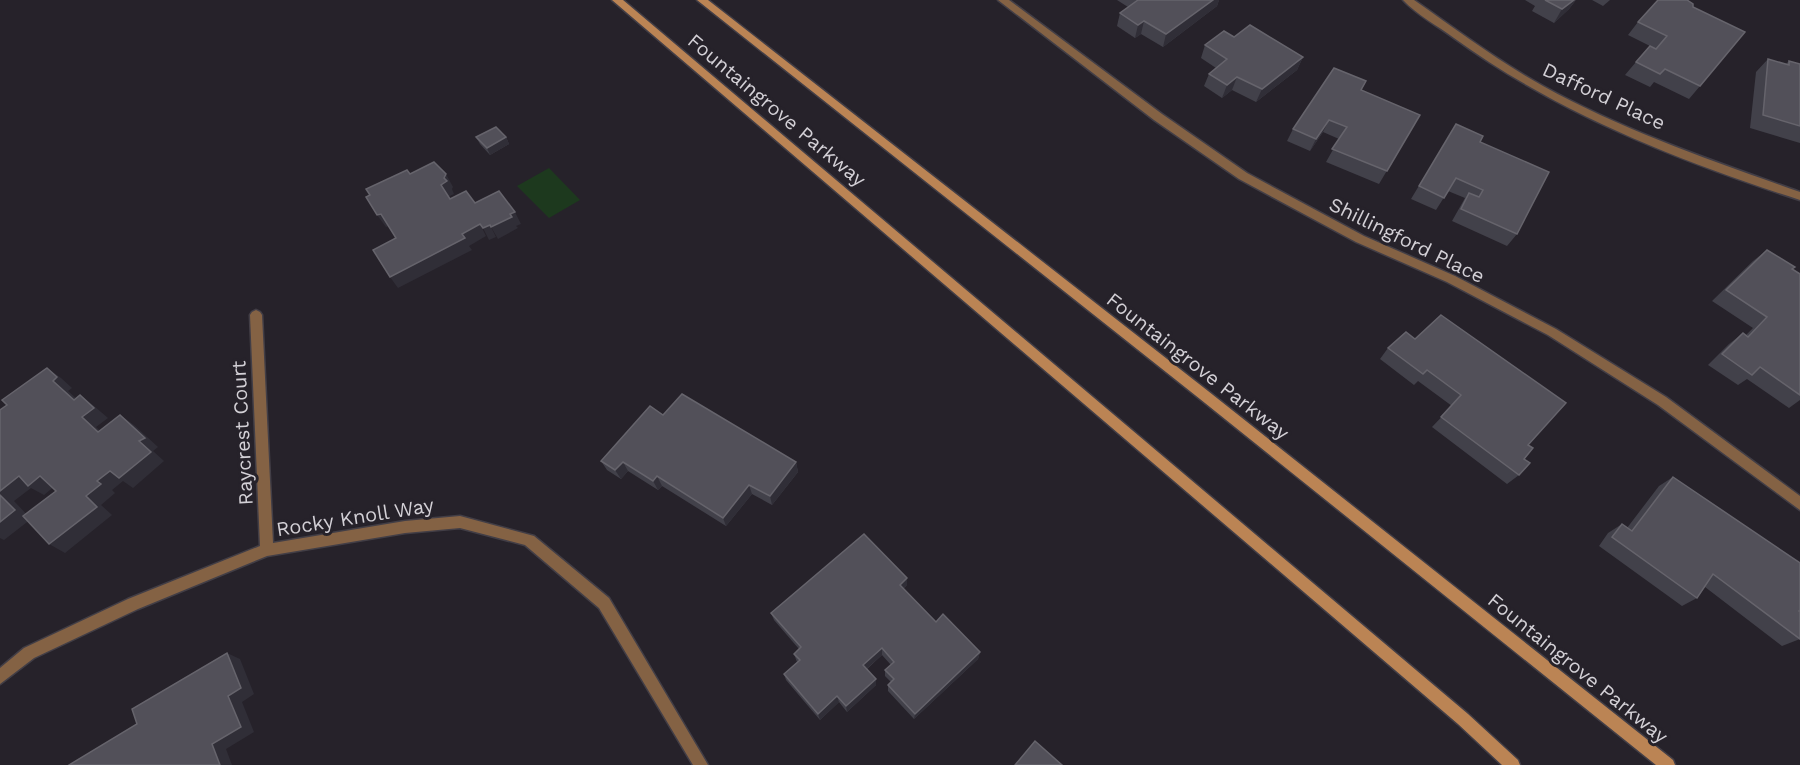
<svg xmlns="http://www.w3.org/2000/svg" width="1800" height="765" viewBox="0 0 1800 765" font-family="'Work Sans',sans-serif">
<rect width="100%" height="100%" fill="#26222a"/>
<polygon fill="#1d391e" points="549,168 580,200 549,218 517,186"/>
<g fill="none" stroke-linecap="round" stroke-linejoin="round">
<g stroke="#423e46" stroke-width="3">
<g id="street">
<polygon points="998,0 1009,0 1162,114 1247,173 1364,236 1455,276 1556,329 1666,397 1800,496 1800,510 1658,405 1548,335 1447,282 1356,242 1239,179 1154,120"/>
<path d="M1403 0H1414C1457 30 1498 61 1543 86 1624 131 1713 161 1800 192V200C1679 161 1557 113 1454 38 1438 26 1417 15 1403 0Z"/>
<polygon points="256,310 260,312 262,315 273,543 405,521 460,516 534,536 609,598 708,765 693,765 599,608 525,545 460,528 405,533 267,556 138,609 34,658 0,684 0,668 24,648 128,599 260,546 250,315 252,312"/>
</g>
</g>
<g stroke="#423e46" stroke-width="3">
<g id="secondary">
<polygon points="612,0 623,0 1468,714 1518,760 1520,765 1502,765 1458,724"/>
<polygon points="697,0 708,0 1208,391 1673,760 1675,765 1656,765 1200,399"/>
</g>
</g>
<use href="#street" fill="#846244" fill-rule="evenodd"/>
<use href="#secondary" fill="#bb8454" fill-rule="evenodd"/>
</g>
<g fill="#42414a">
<polygon points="1117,0 1219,0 1217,6 1163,47 1141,34 1135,38 1117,26 1120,13 1128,7"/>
<polygon points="1525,0 1576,0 1569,9 1554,23 1532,11 1535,6"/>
<polygon points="1592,0 1610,0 1603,6"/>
<polygon points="1693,7 1700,86 1689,99 1654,82 1650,87 1625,75 1636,62 1656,49 1628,35 1638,22"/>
<polygon points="1234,37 1303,57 1297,70 1256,102 1232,90 1222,98 1204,86 1209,74 1216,68 1201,58 1205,45"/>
<polygon points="1768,59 1786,64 1789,61 1800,64 1800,143 1750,128 1756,72"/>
<polygon points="1366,81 1361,91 1420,115 1379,184 1326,162 1339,139 1323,132 1310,151 1287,141 1293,129"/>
<polygon points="1456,124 1480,142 1517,234 1507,246 1452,221 1465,198 1448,191 1436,210 1411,199"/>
<polygon points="476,137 506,137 509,144 490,155 480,144"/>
<polygon points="1767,250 1800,274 1800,400 1789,408 1747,379 1738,385 1708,365 1729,344 1743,333 1746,335 1753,328 1712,301 1753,261"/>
<polygon points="1406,332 1528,445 1519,475 1507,484 1432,427 1452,406 1418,381 1414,385 1380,359 1388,348"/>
<polygon points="663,415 796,462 798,472 772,505 752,494 726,526 662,486 658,490 628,471 621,479 607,470 601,461"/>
<polygon points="1673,477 1799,611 1800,639 1782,646 1705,587 1697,598 1682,606 1599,546 1608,533 1622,524 1627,528 1659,486"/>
<polygon points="907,585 903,589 936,622 980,652 978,659 914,719 888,691 888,685 891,682 885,676 885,670 891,665 882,655 867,669 876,685 847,712 839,702 820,720 786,680 784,674 797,662 794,654 799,649 774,620 771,613"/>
</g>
<g fill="#302e37">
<polygon points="1213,0 1219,0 1217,6 1163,47 1166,34"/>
<polygon points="1574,0 1576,0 1569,9 1554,23 1562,9"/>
<polygon points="1144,21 1141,34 1135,38 1138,25"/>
<polygon points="1303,57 1297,70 1256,102 1262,89"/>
<polygon points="1237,77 1232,90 1222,98 1227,85"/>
<polygon points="1329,120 1323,132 1310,151 1316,139"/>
<polygon points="506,137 509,144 490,155 487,148"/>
<polygon points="446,174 453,187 452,189 454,194 448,197 441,185"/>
<polygon points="515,212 521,224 516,226 518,228 498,239 491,227 510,214"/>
<polygon points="381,214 389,226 386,227 377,215"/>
<polygon points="480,224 486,236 469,246 472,250 398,288 390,277"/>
<polygon points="490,225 496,237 489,240 483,228"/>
<polygon points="47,368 61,378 72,388 68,391 89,410 74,400 53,381"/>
<polygon points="80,395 94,406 108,418 96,427 112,442 98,432 82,417"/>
<polygon points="120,415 134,425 158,447 153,451 164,461 133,488 123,481 112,490 115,493 101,505 112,515 65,553 49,544 97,481"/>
<polygon points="623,462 628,471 621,479 615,470"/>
<polygon points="796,462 798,472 772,505 770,496"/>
<polygon points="19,476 40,476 56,485 44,495 31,488 14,501 31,519 4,540 0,538 0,491"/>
<polygon points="657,476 662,486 658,490 653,481"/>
<polygon points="749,485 752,494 726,526 723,518"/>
<polygon points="907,578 907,585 900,592 900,585"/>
<polygon points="882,648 882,655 864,671 863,665"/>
<polygon points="980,652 978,659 914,719 915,714"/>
<polygon points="227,653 240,659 254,694 242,702 254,732 226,749 232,765 220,765 212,744 228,696"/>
<polygon points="876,679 876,685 847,712 846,706"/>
<polygon points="837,696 839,702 820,720 818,714"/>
</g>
<g fill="#525059" stroke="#66646c" stroke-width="1.5">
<polygon points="1138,0 1213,0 1166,34 1144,21 1138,25 1120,13"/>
<polygon points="1545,0 1574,0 1562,9"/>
<polygon points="1658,0 1687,0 1693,4 1693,7 1745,32 1700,86 1665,69 1660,74 1636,62 1650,46 1656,49 1667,36 1638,22"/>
<polygon points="1250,25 1303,57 1262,89 1237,77 1227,85 1209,74 1227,59 1205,45 1224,31 1234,37"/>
<polygon points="1768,59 1789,65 1789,61 1800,64 1800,126 1763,115"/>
<polygon points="1334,68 1366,81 1361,90 1420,115 1387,171 1332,149 1347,127 1329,120 1316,139 1293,129"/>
<polygon points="1456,124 1483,136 1480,142 1549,172 1517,234 1461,209 1469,193 1479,197 1483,190 1456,178 1444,198 1419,186"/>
<polygon points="496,127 506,137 487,148 476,137"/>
<polygon points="434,162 446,174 444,178 447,181 441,185 450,199 466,191 475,203 499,191 515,212 510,214 512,217 491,227 490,225 483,228 480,224 462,234 465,238 390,277 373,250 396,238 381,214 377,215 366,197 370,195 366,189 407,170 410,174"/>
<polygon points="1767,250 1795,267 1792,269 1800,274 1800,395 1760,367 1752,375 1722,354 1743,333 1748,337 1767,317 1726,290"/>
<polygon points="1441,315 1566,403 1528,445 1533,448 1524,459 1530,463 1519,475 1441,417 1461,395 1427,370 1423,374 1388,348 1406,332 1415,339"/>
<polygon points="47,368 57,377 53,381 74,400 80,395 94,408 82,417 98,432 120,415 145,438 139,441 151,452 119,478 110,471 97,481 101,484 86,496 97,507 49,544 23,516 56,491 40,476 28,486 19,476 0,491 0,410 7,405 2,400"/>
<polygon points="682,394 796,462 770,496 749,485 723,518 657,476 653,481 623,462 615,470 601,461 650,406 663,415"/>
<polygon points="1673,477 1800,563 1800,610 1799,611 1800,612 1800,639 1713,574 1697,598 1612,537 1622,524 1632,531"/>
<polygon points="0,495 15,510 0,522"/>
<polygon points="864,534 907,578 900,585 936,622 943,614 980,652 915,714 888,685 894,679 885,670 894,662 882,648 863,665 876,679 846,706 837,696 818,714 784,674 800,660 794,654 801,647 771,613"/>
<polygon points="227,653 241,688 228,696 241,727 212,744 220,765 69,765 137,724 132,709"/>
<polygon points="1035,741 1062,765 1015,765"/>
</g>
<g text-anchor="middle" stroke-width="6" stroke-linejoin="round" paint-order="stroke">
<g font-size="20" fill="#d3d0d6" stroke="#26222a">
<text transform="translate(1604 96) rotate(25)" y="7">Dafford Place</text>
<text transform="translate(777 110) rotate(40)" y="7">Fountaingrove Parkway</text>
<text transform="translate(1407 240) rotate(26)" y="7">Shillingford Place</text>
<text transform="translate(1198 366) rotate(38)" y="7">Fountaingrove Parkway</text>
<text transform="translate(242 433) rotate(-93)" y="7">Raycrest Court</text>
<text transform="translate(355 517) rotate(-9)" y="7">Rocky Knoll Way</text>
<text transform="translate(1578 668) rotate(39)" y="7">Fountaingrove Parkway</text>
</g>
</g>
</svg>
